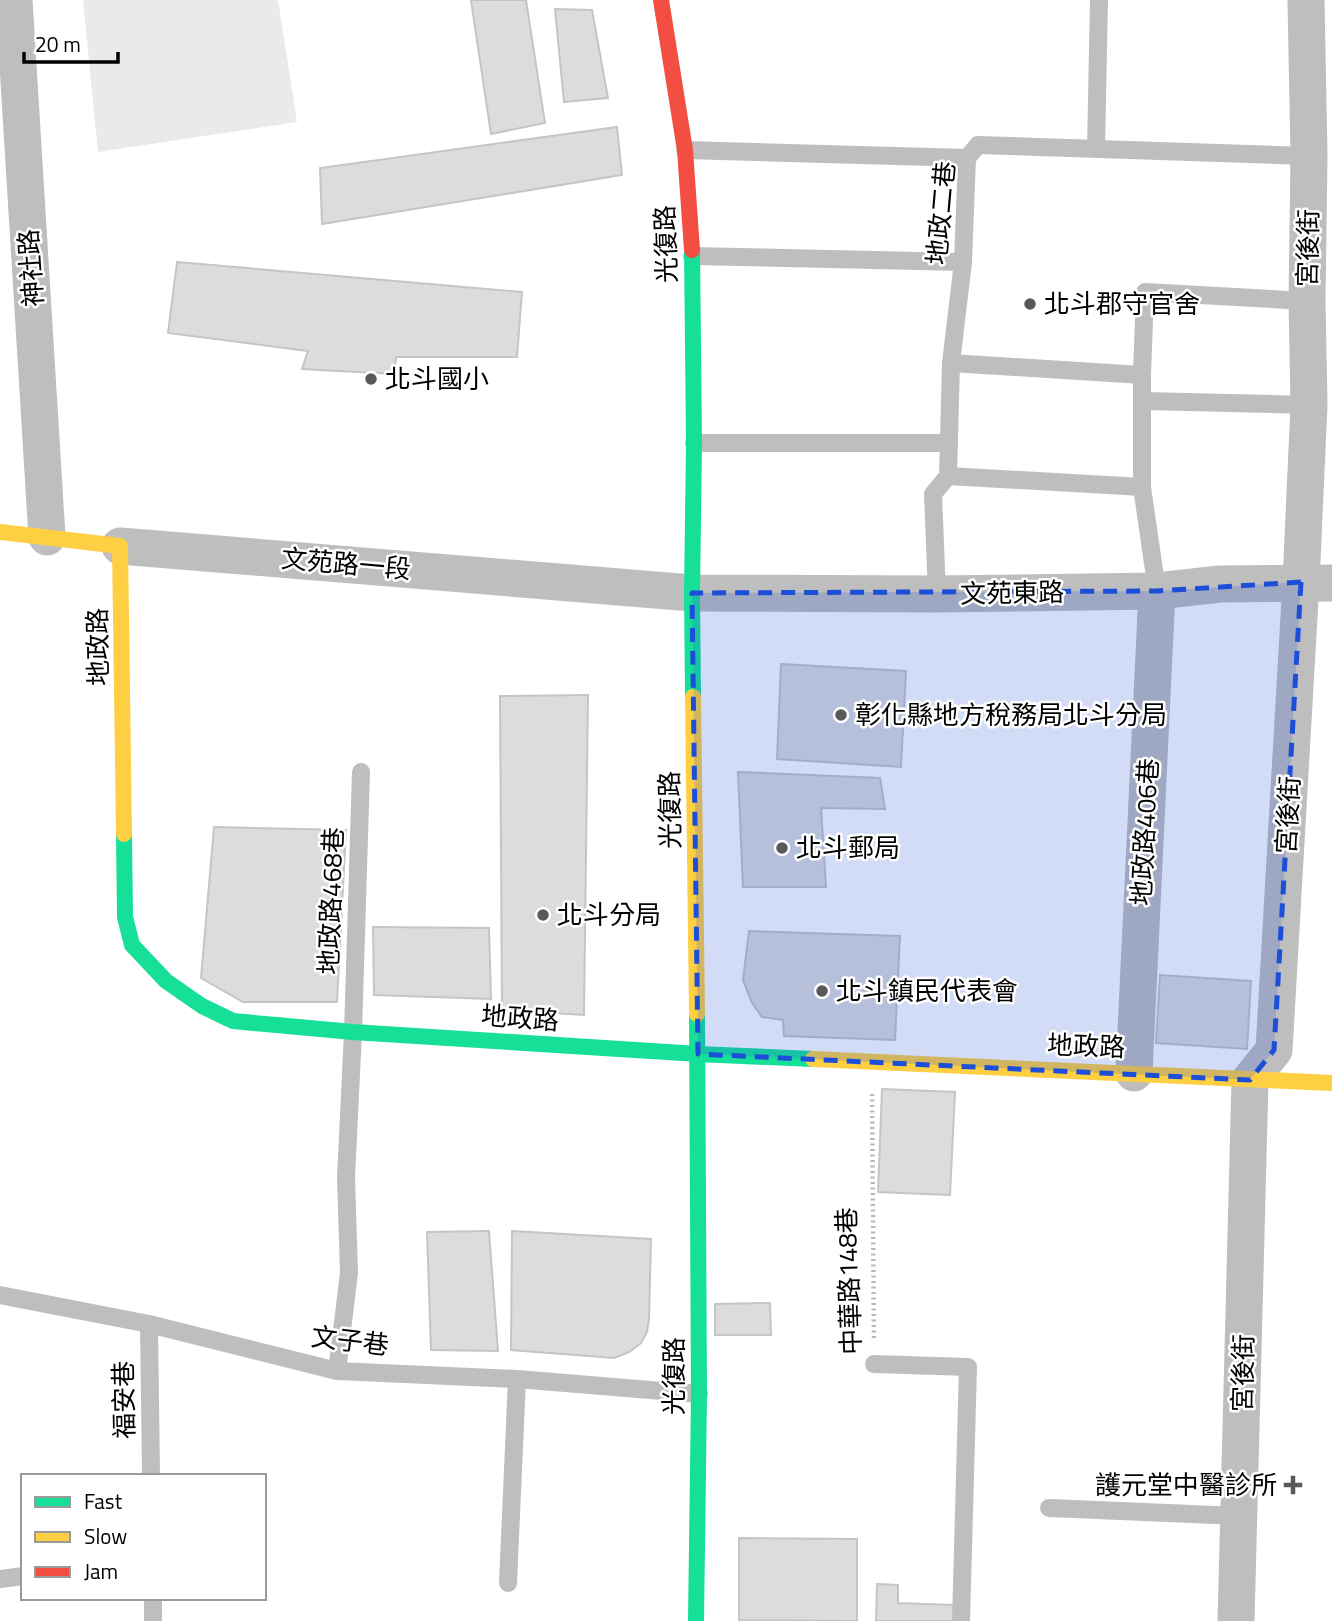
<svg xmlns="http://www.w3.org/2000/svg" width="1332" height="1621" viewBox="0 0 1332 1621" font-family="'Titillium Web','Noto Sans TC',sans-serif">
<rect width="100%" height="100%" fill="#fff"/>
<polygon fill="#eaeaea" points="83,0 278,0 297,122 98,152"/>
<g fill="#dcdcdc" stroke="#c5c5c5" stroke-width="2">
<polygon points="471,0 526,0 545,123 491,134"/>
<polygon points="555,9 592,10 608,98 564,102"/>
<polygon points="617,127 622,175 322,224 320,168"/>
<polygon points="177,262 522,292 517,357 396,357 394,374 302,369 308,351 168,333"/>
<polygon points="781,664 906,671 901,767 777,759"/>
<polygon points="588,695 584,1015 502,1010 500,696"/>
<polygon points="738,772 880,778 885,809 821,808 826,887 743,887"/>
<polygon points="214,827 346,830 337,1002 243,1002 201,978"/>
<polygon points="373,927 489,928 491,999 374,995"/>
<polygon points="749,931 900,936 895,1040 784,1036 783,1020 762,1017 752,1003 743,980"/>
<polygon points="1160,975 1251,981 1247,1049 1156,1043"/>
<polygon points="882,1089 955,1092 950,1195 878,1192"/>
<polygon points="489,1231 498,1351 431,1350 427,1232"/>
<polygon points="512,1231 651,1239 649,1319 647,1332 641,1343 629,1352 614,1358 511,1350"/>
<polygon points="770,1303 771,1335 715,1335 715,1304"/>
<polygon points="739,1538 857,1539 857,1621 739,1620"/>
<polygon points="877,1584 898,1585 898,1603 954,1605 954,1621 876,1621"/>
</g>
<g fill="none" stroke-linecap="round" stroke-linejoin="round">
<polyline stroke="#b8b8b8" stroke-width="4.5" stroke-dasharray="2 3.5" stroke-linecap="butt" points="872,1094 874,1341"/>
<g stroke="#bebebe" stroke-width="18">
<polyline points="1096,149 1099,0"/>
<polyline points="685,150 967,158"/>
<polyline points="692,256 963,262"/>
<polyline points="951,363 1142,375"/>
<polyline points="1143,401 1309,405"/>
<polyline points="694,443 949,443"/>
<polyline points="948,476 1142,487"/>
<polyline points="1157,591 1142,487 1142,375 1145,292 1307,301"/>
<polyline points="937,594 933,494 948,476 951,363 963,262 967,158 978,145 1309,156"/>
<polyline points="0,1295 149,1324 337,1371 517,1379 699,1394"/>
<polyline points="149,1324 151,1476"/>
<polyline points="874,1364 968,1367 961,1621"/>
<polyline points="337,1371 349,1273 346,1178 353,1032 361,772"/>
<polyline points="1049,1508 1239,1516"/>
<polyline points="0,1579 23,1576"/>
<polyline points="508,1583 517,1379"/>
<polyline points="153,1598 153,1621"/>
</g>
<g stroke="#bebebe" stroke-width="37">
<polyline points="14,0 47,537"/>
<polyline points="120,546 692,593 937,594 1157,591 1220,584 1332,583"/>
<polyline points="1134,1073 1157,591"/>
<polyline points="1236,1621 1250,1080 1274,1050 1301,582 1309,405 1307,301 1309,156 1306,0"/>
</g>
<g stroke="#16e098" stroke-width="16">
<polyline points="692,250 694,443 692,593 693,697"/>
<polyline points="124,834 125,917 132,945 166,981 202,1006 233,1021 353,1032 698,1054 813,1059"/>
<polyline points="696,1621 699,1394 697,1014"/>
</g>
<g stroke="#ffcf43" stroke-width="16">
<polyline points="0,532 120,546 124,834"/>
<polyline points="693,697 697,1014"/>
<polyline points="813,1059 1332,1083"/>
</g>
<polyline stroke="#f24e42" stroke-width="16" points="661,0 685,150 692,250"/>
</g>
<path fill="#1d4ed8" fill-opacity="0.2" stroke="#1d4ed8" stroke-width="5" stroke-dasharray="14 9" stroke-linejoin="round" d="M1301 582 1274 1050 1250 1080 698 1054 692 593 1157 591Z"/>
<g fill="#595959" stroke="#fff" stroke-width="2.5">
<circle cx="1030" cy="304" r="7"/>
<circle cx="371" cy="379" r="7"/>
<circle cx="841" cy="715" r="7"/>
<circle cx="782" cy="848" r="7"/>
<circle cx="543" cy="915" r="7"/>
<circle cx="822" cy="991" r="7"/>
<path d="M1289.5 1474.5h7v7h7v7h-7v7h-7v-7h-7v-7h7z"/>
</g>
<g text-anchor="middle" stroke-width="5" stroke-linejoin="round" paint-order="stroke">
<g font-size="26" fill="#000" stroke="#fff">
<text transform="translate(941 213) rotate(-85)" y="9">地政二巷</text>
<text transform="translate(666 244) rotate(-92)" y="9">光復路</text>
<text transform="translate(1308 248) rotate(-89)" y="9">宮後街</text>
<text transform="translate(31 268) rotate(-94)" y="9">神社路</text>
<text transform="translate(346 564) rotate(5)" y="9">文苑路一段</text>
<text transform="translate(1012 593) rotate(-1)" y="9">文苑東路</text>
<text transform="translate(98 647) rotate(-91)" y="9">地政路</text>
<text transform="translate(670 810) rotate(-91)" y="9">光復路</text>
<text transform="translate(1288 815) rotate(-87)" y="9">宮後街</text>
<text transform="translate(1145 832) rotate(-87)" y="9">地政路406巷</text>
<text transform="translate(331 901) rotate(-88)" y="9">地政路468巷</text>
<text transform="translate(520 1018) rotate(4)" y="9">地政路</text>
<text transform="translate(1086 1046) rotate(2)" y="9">地政路</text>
<text transform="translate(849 1281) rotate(-92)" y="9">中華路148巷</text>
<text transform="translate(350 1341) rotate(7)" y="9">文子巷</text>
<text transform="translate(1243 1373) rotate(-89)" y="9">宮後街</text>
<text transform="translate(674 1376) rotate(-90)" y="9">光復路</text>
<text transform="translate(124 1400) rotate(-91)" y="9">福安巷</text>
</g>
<g font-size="26" fill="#000" stroke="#fff" text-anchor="start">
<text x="1044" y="313">北斗郡守官舍</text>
<text x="385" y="388">北斗國小</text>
<text x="855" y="724">彰化縣地方稅務局北斗分局</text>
<text x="796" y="857">北斗郵局</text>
<text x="557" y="924">北斗分局</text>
<text x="836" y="1000">北斗鎮民代表會</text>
<text x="1277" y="1494" text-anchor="end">護元堂中醫診所</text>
</g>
</g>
<rect x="21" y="1474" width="245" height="126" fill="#ffffff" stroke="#999999" stroke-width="2"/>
<rect x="35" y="1497" width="35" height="10" fill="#16e098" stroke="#999999" stroke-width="2"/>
<text x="84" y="1509" font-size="21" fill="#000000">Fast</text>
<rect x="35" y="1532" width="35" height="10" fill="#ffcf43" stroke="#999999" stroke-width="2"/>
<text x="84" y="1544" font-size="21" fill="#000000">Slow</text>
<rect x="35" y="1567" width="35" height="10" fill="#f24e42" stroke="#999999" stroke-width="2"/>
<text x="84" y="1579" font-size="21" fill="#000000">Jam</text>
<path d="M24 52v10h94v-10" fill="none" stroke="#000000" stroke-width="3.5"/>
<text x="35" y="52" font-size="21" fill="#000000" stroke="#ffffff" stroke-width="5" paint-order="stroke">20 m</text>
</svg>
